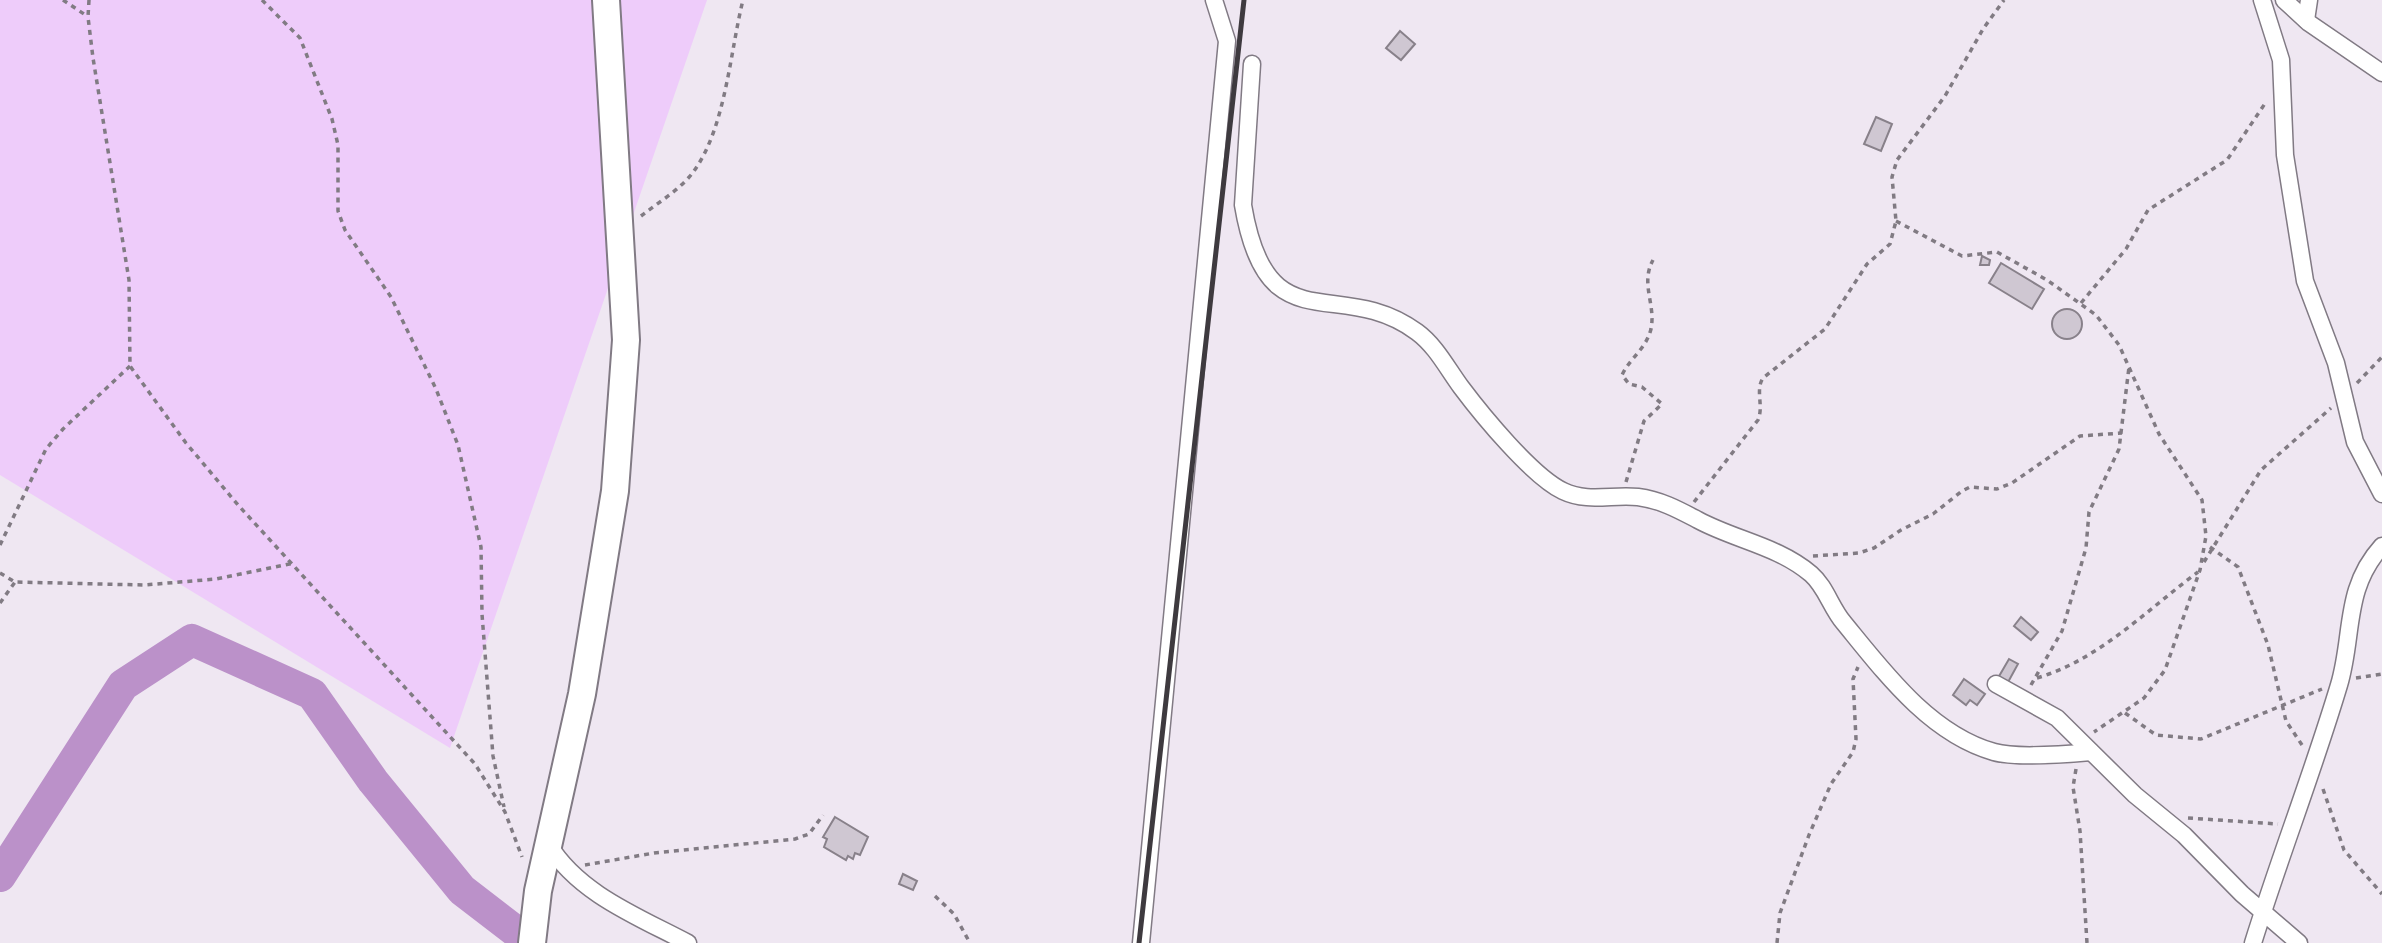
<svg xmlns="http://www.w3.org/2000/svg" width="2382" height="943" viewBox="0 0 2382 943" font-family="Cabin,sans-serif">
<rect width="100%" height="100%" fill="#efe7f2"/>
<polygon fill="#eeccfa" points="0,0 707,0 450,748 0,475"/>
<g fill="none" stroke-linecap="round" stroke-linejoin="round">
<polyline stroke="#bb91c9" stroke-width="32" points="0,876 123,685 192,640 312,694 373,781 462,890 531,943"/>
</g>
<g fill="#cfc7d2" stroke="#88818a" stroke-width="2">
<polygon points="1400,31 1415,44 1401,60 1386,48"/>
<polygon points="1876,117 1892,124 1881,151 1864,144"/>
<polygon points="1982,256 1990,260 1989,265 1980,265"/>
<polygon points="2001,263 2044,289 2032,309 1989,283"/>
<circle cx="2067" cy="324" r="15"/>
<polygon points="2021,617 2038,632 2031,640 2014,626"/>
<polygon points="2009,659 2018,664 2007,684 1998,678"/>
<polygon points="1964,679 1985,694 1977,705 1970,700 1966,705 1953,695"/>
<polygon points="835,817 868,837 860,855 855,853 853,859 848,856 846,860 824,847 827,839 823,837"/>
<polygon points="903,874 917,881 913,890 899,884"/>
</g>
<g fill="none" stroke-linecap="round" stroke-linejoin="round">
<g stroke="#817a84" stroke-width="19">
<g id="minor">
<polyline points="2262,0 2281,60 2285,155 2305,281 2336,363 2355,442 2382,494"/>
<polyline points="2284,0 2309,23 2382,73"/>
<polyline points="2306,20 2309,0"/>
<path d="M1252 64 1243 205C1267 348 1338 274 1417 332 1436 346 1447 368 1461 387 1482 415 1532 476 1563 491 1588 503 1613 494 1638 497 1661 500 1679 510 1698 520 1735 540 1778 546 1811 574 1826 587 1831 608 1844 623 1884 672 1930 734 1994 752 2015 758 2069 754 2091 752"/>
<polyline points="1996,684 2057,718 2135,795 2184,835 2242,894 2299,943"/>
<path d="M549 845C579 894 639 917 688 943"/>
<polyline points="1141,943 1227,41 1214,0"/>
<path d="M2253 943C2280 856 2313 772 2339 685 2354 635 2343 589 2382 546"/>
</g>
</g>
<g stroke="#817a84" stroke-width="30">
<polyline id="trunk" points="532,943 538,891 582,694 615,491 626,340 606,0"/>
</g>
<g stroke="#817b83" stroke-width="3.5" stroke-dasharray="5 5" stroke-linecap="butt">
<polyline points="63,0 87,16"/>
<polyline points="89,0 88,17 93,58 129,280 130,366 186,443 238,505 475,764 505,812 522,857"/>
<polyline points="262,0 300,38 332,119 338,145 338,211 345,230 391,297 436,389 458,445 481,547 482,614 493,756 504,807"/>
<path d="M641 216C659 202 681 189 694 171 726 126 730 52 743 0"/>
<polyline points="1896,221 1962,256 1997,252 2047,280 2096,315 2119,345 2159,434 2202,500 2206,536 2200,570 2165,670 2144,698 2094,732"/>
<polyline points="2081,303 2126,249 2148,210 2227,160 2266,102"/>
<polyline points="2357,383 2382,357"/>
<path d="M1626 482 1644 421 1662 404 1642 387 1629 384 1622 375C1630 358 1646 349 1651 329 1656 304 1640 284 1653 260"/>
<path d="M1694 502 1758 420C1764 406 1755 390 1763 378L1825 329 1867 264 1890 244 1896 221 1892 177 1897 160 1945 96 1983 29 2004 0"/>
<polyline points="0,545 46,449 63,429 130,366"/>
<polyline points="2210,547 2238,567 2268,645 2286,721 2302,745"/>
<polyline points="1813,556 1859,553 1874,548 1901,530 1933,514 1962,491 1970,487 1997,489 2012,483 2080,436 2122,433"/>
<polyline points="2204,562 2261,470 2331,408"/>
<polyline points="0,573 15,582 144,585 216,579 294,563"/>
<polyline points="0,603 15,582"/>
<path d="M2037 678C2099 660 2148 609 2198 572"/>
<polyline points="2356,678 2382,674"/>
<polyline points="2031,685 2062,631 2086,548 2089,512 2119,449 2129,367"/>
<polyline points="2125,713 2156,735 2201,739 2322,689"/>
<polyline points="2076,769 2073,787 2080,831 2087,943"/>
<polyline points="2323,789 2344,850 2382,894"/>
<polyline points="2188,818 2278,824"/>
<polyline points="585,865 654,853 795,839 809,834 823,815"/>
<polyline points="935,896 954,914 970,943"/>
<polyline points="1777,943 1780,913 1809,835 1831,784 1853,752 1856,739 1853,679 1858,667"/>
</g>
<use href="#minor" stroke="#fff" stroke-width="16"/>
<use href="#trunk" stroke="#fff" stroke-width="26"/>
<polyline stroke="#3e3a3f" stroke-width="5" points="1139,943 1244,0"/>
</g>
</svg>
